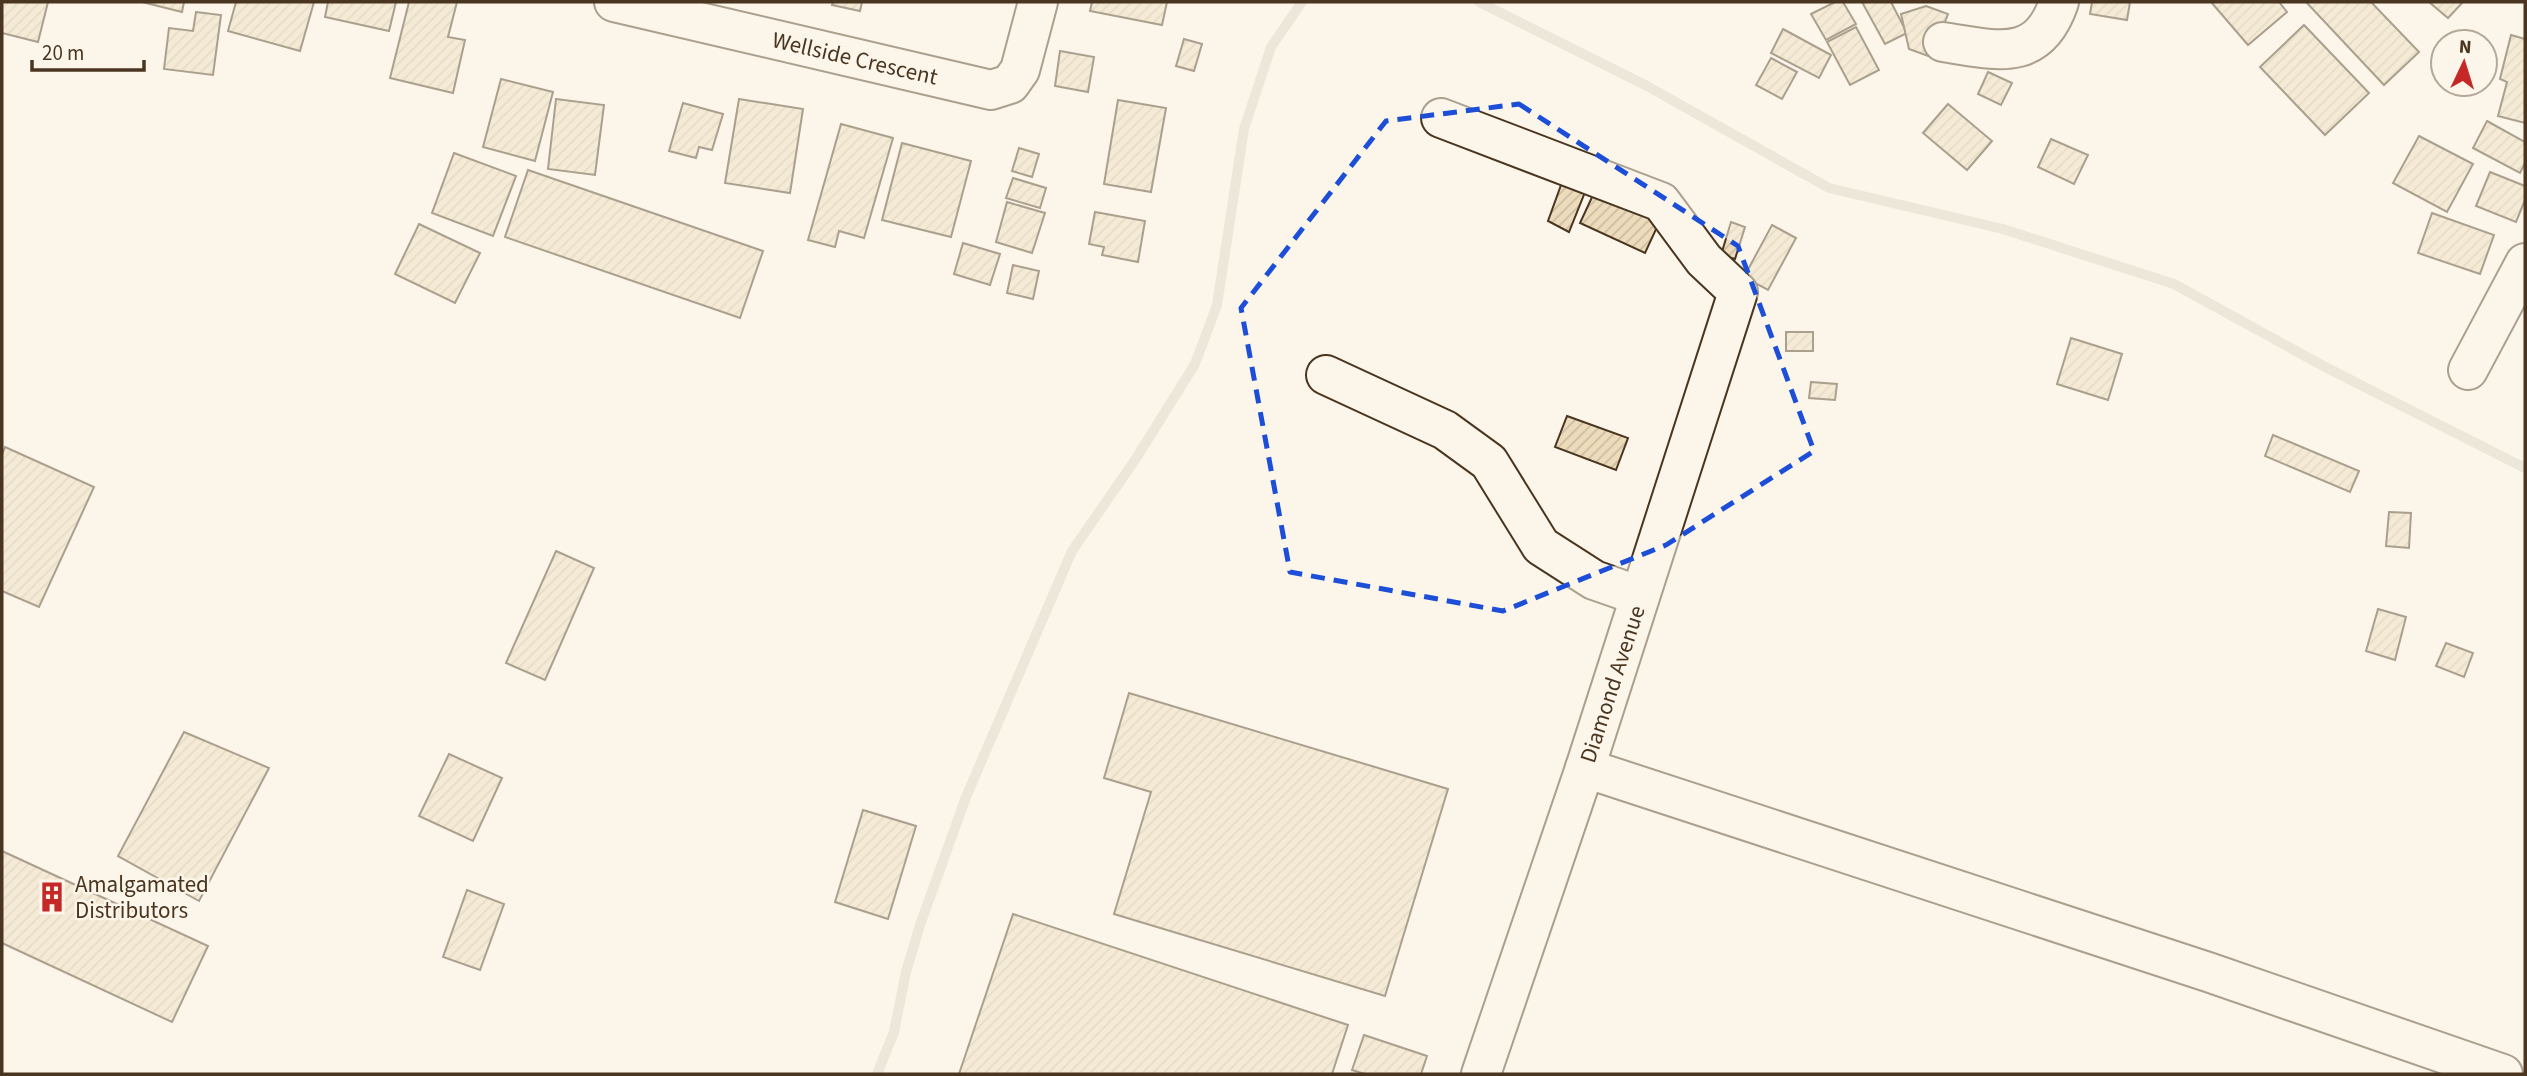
<svg xmlns="http://www.w3.org/2000/svg" width="2527" height="1076" viewBox="0 0 2527 1076" font-family="'Source Sans 3',sans-serif">
<defs>
<pattern id="building-hatch" width="6" height="6" patternUnits="userSpaceOnUse" patternTransform="scale(1.75)"><rect width="6" height="6" fill="#ecdcbc"/><path d="M-1 1l2-2M0 6l6-6M5 7l2-2" fill="none" stroke="#ccbda1"/></pattern>
</defs>
<rect width="100%" height="100%" fill="#fbf6e9"/>
<g fill="none" stroke-linecap="round" stroke-linejoin="round">
<g stroke="#dcd4c6" stroke-width="10">
<polyline points="1479,2 1647,86 1829,188 2003,229 2174,284 2327,368 2525,468"/>
<polyline points="877,1074 894,1032 906,972 920,925 966,797 1072,551 1135,460 1195,364 1217,305 1244,129 1271,47 1302,2"/>
</g>
</g>
<g fill="url(#building-hatch)" stroke="#4a3520" stroke-width="2">
<polygon points="2,2 48,2 38,42 2,33"/>
<polygon points="142,2 184,2 182,12"/>
<polygon points="236,2 314,2 300,51 228,31"/>
<polygon points="328,2 396,2 389,31 325,17"/>
<polygon points="409,2 457,2 448,37 465,40 453,93 390,78"/>
<polygon points="833,2 862,2 860,11 832,5"/>
<polygon points="1092,2 1167,2 1162,25 1090,11"/>
<polygon points="1835,2 1843,2 1856,24 1826,40 1811,14"/>
<polygon points="1862,2 1891,2 1907,33 1885,44"/>
<polygon points="2092,2 2130,2 2127,20 2090,14"/>
<polygon points="2211,2 2279,2 2287,12 2248,45"/>
<polygon points="2306,2 2371,2 2419,52 2384,85"/>
<polygon points="2429,2 2463,2 2448,18"/>
<polygon points="1926,6 1948,14 1931,57 1909,49 1901,14"/>
<polygon points="196,12 221,15 213,75 164,69 169,28 193,31"/>
<polygon points="2304,25 2369,93 2325,135 2260,67"/>
<polygon points="1856,27 1879,70 1850,85 1827,42"/>
<polygon points="1783,29 1831,55 1819,78 1771,53"/>
<polygon points="2511,35 2525,39 2525,123 2498,116 2507,82 2500,79"/>
<polygon points="1184,39 1202,44 1194,71 1176,66"/>
<polygon points="1060,51 1094,57 1088,92 1055,86"/>
<polygon points="1771,58 1797,72 1782,99 1756,85"/>
<polygon points="1988,72 2012,83 2001,105 1978,94"/>
<polygon points="501,79 553,92 535,161 483,147"/>
<polygon points="556,99 604,105 595,175 548,169"/>
<polygon points="739,99 803,109 790,193 725,183"/>
<polygon points="1118,100 1166,108 1151,192 1104,184"/>
<polygon points="683,103 723,114 712,150 699,147 696,158 669,151"/>
<polygon points="1948,104 1992,141 1967,170 1923,133"/>
<polygon points="2487,121 2525,142 2525,163 2520,173 2473,148"/>
<polygon points="841,124 893,138 864,238 839,231 835,247 808,240"/>
<polygon points="2419,136 2473,164 2447,212 2393,183"/>
<polygon points="2051,139 2088,155 2074,184 2038,167"/>
<polygon points="902,143 971,161 951,237 882,220"/>
<polygon points="1019,148 1039,154 1032,177 1012,171"/>
<polygon points="454,153 516,176 493,236 432,213"/>
<polygon points="528,170 763,251 740,318 505,237"/>
<polygon points="2490,172 2525,186 2525,200 2516,222 2476,206"/>
<polygon points="1565,174 1589,182 1569,232 1548,221"/>
<polygon points="1013,178 1046,188 1040,208 1006,198"/>
<polygon points="1599,182 1664,212 1645,253 1580,223"/>
<polygon points="1007,202 1045,213 1032,253 996,242"/>
<polygon points="1095,212 1145,221 1138,262 1102,255 1104,247 1089,244"/>
<polygon points="2432,213 2494,235 2480,274 2418,253"/>
<polygon points="1731,222 1745,227 1735,259 1721,255"/>
<polygon points="419,224 480,253 455,303 395,274"/>
<polygon points="1772,225 1796,238 1768,290 1744,277"/>
<polygon points="963,243 1000,254 990,285 954,274"/>
<polygon points="1013,265 1039,271 1033,299 1007,293"/>
<rect x="1786" y="332" width="27" height="19"/>
<polygon points="2071,338 2122,354 2108,400 2057,384"/>
<polygon points="1811,382 1837,384 1835,400 1809,398"/>
<polygon points="1567,416 1628,438 1616,470 1555,447"/>
<polygon points="2273,435 2359,471 2350,492 2265,456"/>
<polygon points="5,447 94,487 39,607 2,591 2,455"/>
<polygon points="2389,512 2411,513 2409,548 2386,546"/>
<polygon points="556,551 594,568 545,680 506,663"/>
<polygon points="2378,609 2406,617 2395,660 2366,651"/>
<polygon points="2446,643 2473,653 2464,677 2436,666"/>
<polygon points="1129,693 1448,789 1385,996 1114,914 1151,792 1104,778"/>
<polygon points="184,732 269,768 199,901 118,856"/>
<polygon points="449,754 502,778 473,841 419,816"/>
<polygon points="863,810 916,826 888,919 835,902"/>
<polygon points="2,851 208,946 172,1022 2,943"/>
<polygon points="467,890 504,904 480,970 443,957"/>
<polygon points="1013,914 1348,1025 1332,1074 959,1074"/>
<polygon points="1364,1035 1427,1056 1421,1074 1365,1074 1352,1070"/>
</g>
<g fill="none" stroke-linecap="round" stroke-linejoin="round">
<g stroke="#4a3520" stroke-width="42">
<g id="minor">
<polyline points="614,2 991,90 1010,84 1020,70 1038,2"/>
<path d="M1943 42C1996 50 2038 64 2059 2"/>
<polyline points="1441,118 1661,202 1704,260 1738,292 1585,768 1481,1074"/>
<polyline points="2468,370 2525,263"/>
<polyline points="1326,375 1445,430 1489,462 1541,546 1594,580 1640,596"/>
<polyline points="1585,768 2208,972 2503,1074"/>
</g>
</g>
<use href="#minor" stroke="#fbf6e9" stroke-width="38"/>
</g>
<path d="M0 0H2527V1076H0ZM1519 104 1738 246 1814 451 1666 545 1503 611 1290 572 1241 308 1386 121Z" fill="#fbf6e9" fill-opacity=".55" fill-rule="evenodd"/>
<path fill="none" stroke="#1d4ed8" stroke-width="5" stroke-dasharray="14 9" stroke-linejoin="round" d="M1519 104 1738 246 1814 451 1666 545 1503 611 1290 572 1241 308 1386 121Z"/>
<defs>
<g id="building-bare" transform="scale(2.415)"><path d="M-4-6H4V6H1V3H-1V6H-4ZM-2.5-4.3h1.7v1.8h-1.7ZM.8-4.3h1.7v1.8H.8ZM-2.5-1h1.7V.8h-1.7ZM.8-1h1.7V.8H.8Z" fill="#c62828" stroke="#fbf6e9" stroke-width="2.5" paint-order="stroke"/></g>
</defs>
<g fill-rule="evenodd">
<use href="#building-bare" x="52" y="897"/>
</g>
<g text-anchor="middle" stroke-width="5" stroke-linejoin="round" paint-order="stroke">
<g font-size="23" fill="#4a3520" stroke="#fbf6e9">
<text transform="translate(855 58) rotate(13)" y="8">Wellside Crescent</text>
<text transform="translate(1612 684) rotate(-72)" y="8">Diamond Avenue</text>
</g>
<g font-size="23" fill="#4a3520" stroke="#fbf6e9" text-anchor="start">
<text x="75" y="892">Amalgamated<tspan x="75" dy="26">Distributors</tspan></text>
</g>
</g>
<rect width="2527" height="1076" fill="none" stroke="#4a3520" stroke-width="7"/>
<g transform="translate(2464 63) rotate(4)"><circle r="33" fill="#fbf6e9" stroke="#b4a999" stroke-width="2"/>
<path d="M0-5L12 26L0 18L-12 26Z" fill="#c62828"/>
<text y="-10" font-size="19" font-weight="bold" text-anchor="middle" fill="#4a3520">N</text>
</g>
<path d="M32 60v10h112v-10" fill="none" stroke="#4a3520" stroke-width="3.5"/>
<text x="42" y="60" font-size="21" fill="#4a3520" stroke="#fbf6e9" stroke-width="5" paint-order="stroke">20 m</text>
</svg>
